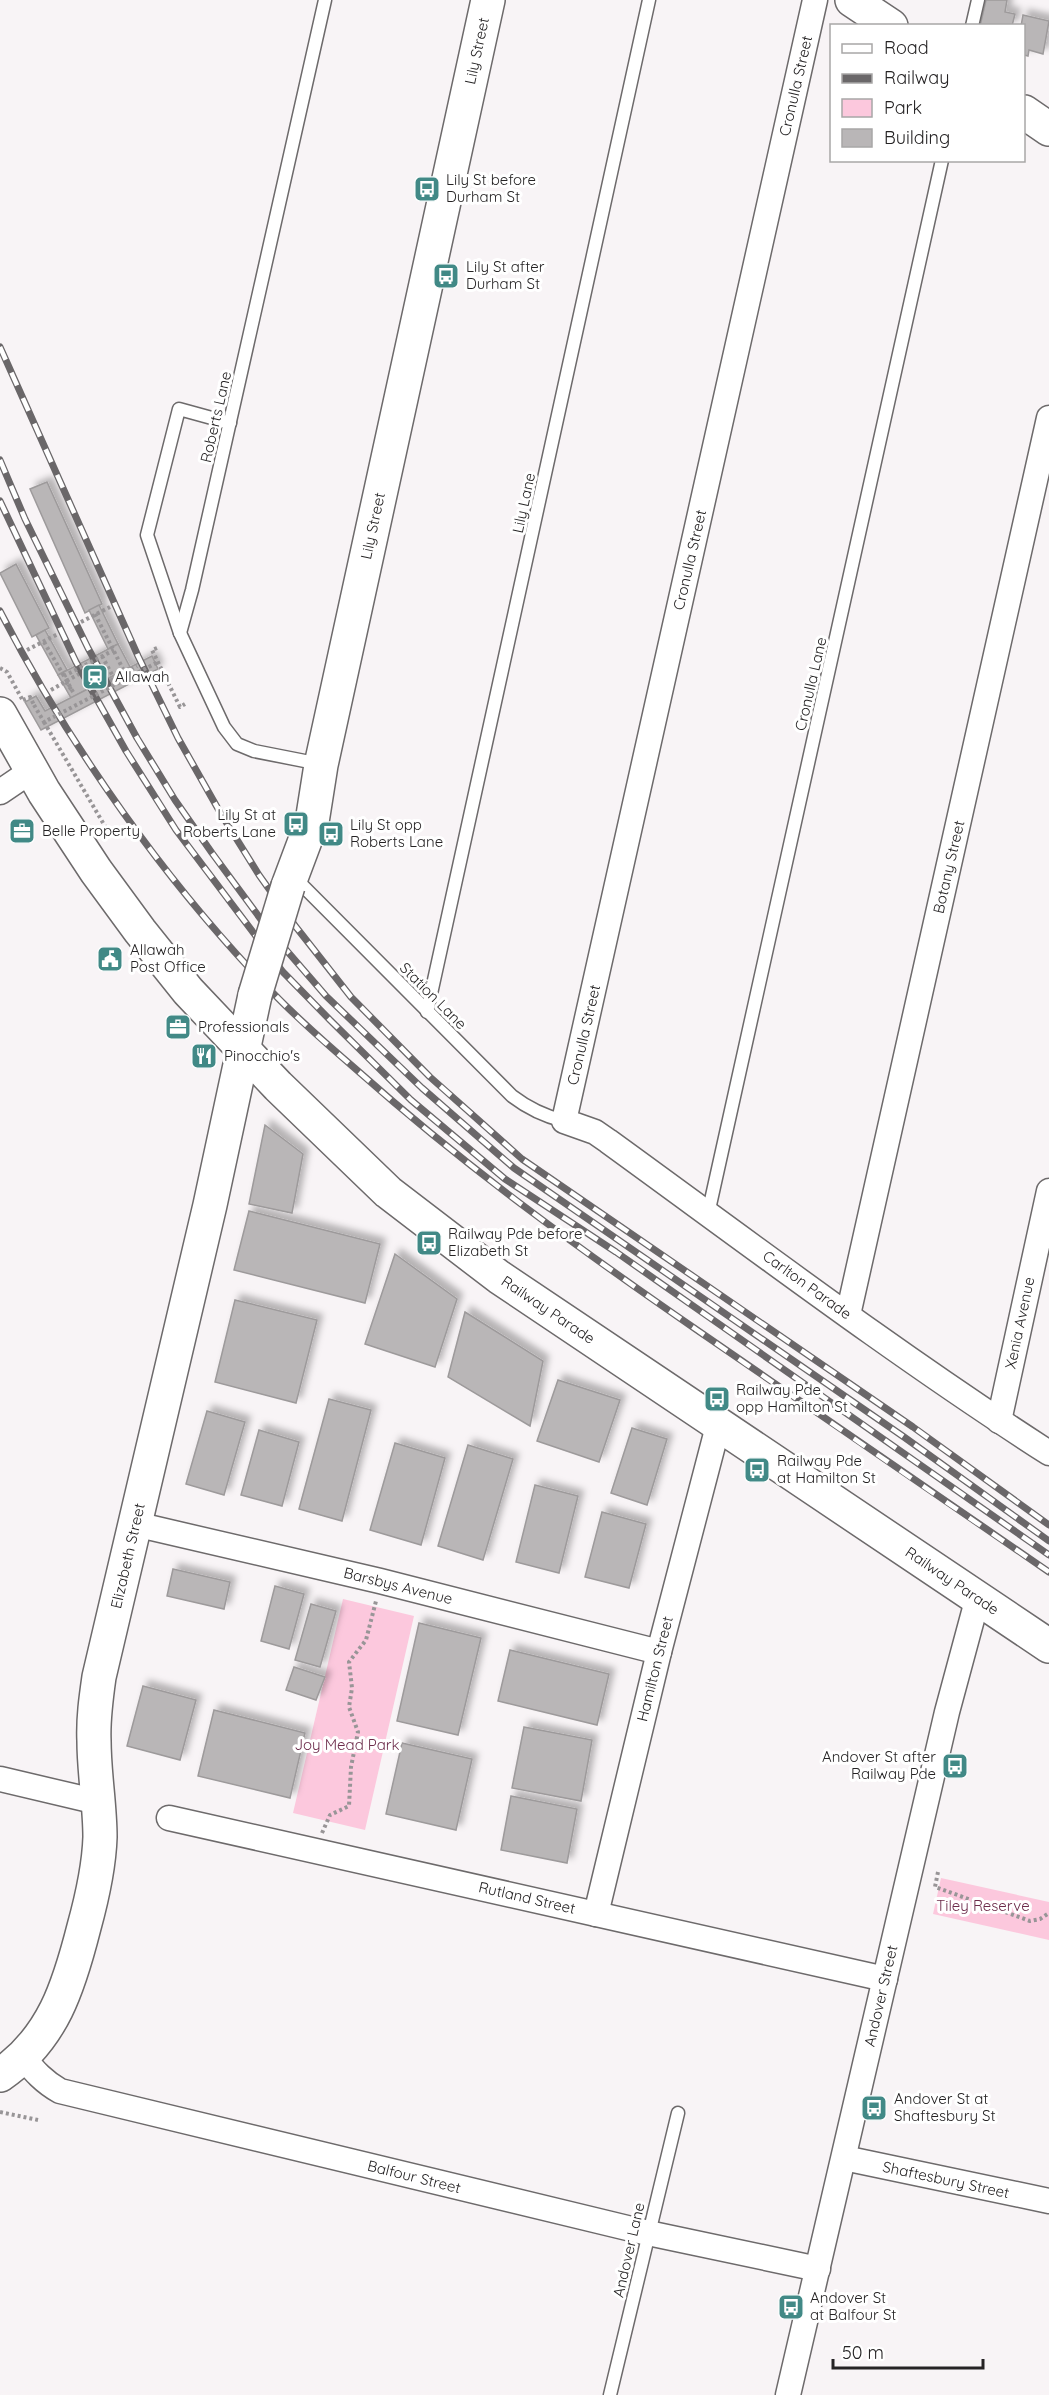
<svg xmlns="http://www.w3.org/2000/svg" width="1049" height="2395" viewBox="0 0 1049 2395" font-family="Quicksand,sans-serif">
<defs>
<filter id="shadow"><feDropShadow dx="5.5" dy="-5.5" stdDeviation="3" flood-color="#0004"/></filter>
</defs>
<rect width="100%" height="100%" fill="#f8f4f6"/>
<g fill="#fcc8dd">
<polygon points="343,1599 414,1616 365,1830 293,1813"/>
<polygon points="941,1878 1049,1902 1049,1940 933,1914"/>
</g>
<g fill="#b9b6b7" stroke="#9d9a9b" stroke-width="1.5" filter="url(#shadow)">
<polygon points="986,0 1007,0 1005,12 1015,14 1012,26 980,26"/>
<polygon points="1023,15 1049,21 1043,54 1029,50 1028,56 1024,55 1024,26 1021,26"/>
<polygon points="47,482 102,604 85,613 30,489"/>
<polygon points="16,564 49,628 32,637 0,573"/>
<polygon points="99,605 118,644 108,649 89,610"/>
<polygon points="45,630 67,670 58,675 36,635"/>
<polygon points="118,644 130,667 71,698 58,675"/>
<polygon points="152,656 158,669 41,730 25,702 36,696 45,711"/>
<polygon points="265,1125 303,1154 292,1213 249,1204"/>
<polygon points="249,1211 380,1244 365,1303 234,1270"/>
<polygon points="395,1254 457,1299 435,1367 365,1344"/>
<polygon points="235,1300 317,1320 296,1403 215,1382"/>
<polygon points="465,1312 543,1361 530,1426 448,1377"/>
<polygon points="558,1380 620,1400 599,1462 537,1441"/>
<polygon points="329,1399 371,1410 342,1521 299,1509"/>
<polygon points="207,1411 245,1422 224,1495 186,1484"/>
<polygon points="632,1428 667,1439 647,1505 611,1493"/>
<polygon points="259,1430 299,1442 282,1506 241,1495"/>
<polygon points="395,1443 445,1458 421,1545 370,1530"/>
<polygon points="468,1445 513,1459 483,1560 438,1546"/>
<polygon points="535,1485 578,1496 559,1573 516,1562"/>
<polygon points="602,1512 646,1524 629,1588 585,1577"/>
<polygon points="173,1569 230,1582 224,1609 167,1596"/>
<polygon points="275,1586 304,1594 289,1649 261,1641"/>
<polygon points="311,1604 336,1611 320,1667 295,1660"/>
<polygon points="419,1623 481,1638 458,1735 397,1721"/>
<polygon points="510,1650 609,1674 597,1725 498,1701"/>
<polygon points="294,1667 325,1677 316,1700 286,1690"/>
<polygon points="143,1686 196,1700 180,1760 127,1746"/>
<polygon points="214,1710 305,1733 290,1798 198,1776"/>
<polygon points="524,1727 592,1740 581,1801 512,1788"/>
<polygon points="402,1743 472,1759 456,1830 386,1814"/>
<polygon points="511,1796 577,1809 567,1863 501,1850"/>
</g>
<g fill="none" stroke-linecap="round" stroke-linejoin="round">
<g stroke="#6d6a6b" stroke-width="15">
<g id="lane">
<polyline points="972,26 978,0"/>
<polyline points="230,423 179,409 147,535 180,633 224,727 237,744 254,751 320,764"/>
<polyline points="180,633 192,590 325,0"/>
<path d="M294 877 512 1096C529 1109 544 1116 564 1121"/>
<polyline points="427,1012 649,0"/>
<polyline points="708,1214 942,160"/>
<polyline points="610,2395 678,2113"/>
</g>
</g>
<g stroke="#6d6a6b" stroke-width="27">
<g id="street">
<path d="M815 0 564 1121 595 1132 608 1141C754 1247 898 1356 1049 1453"/>
<polyline points="0,792 31,771"/>
<polyline points="848,1315 1049,418"/>
<polyline points="999,1421 1049,1191"/>
<polyline points="135,1524 380,1581 659,1652"/>
<polyline points="0,1779 98,1802"/>
<polyline points="169,1818 885,1979"/>
<polyline points="596,1914 659,1652 718,1426"/>
<path d="M23 2057C34 2071 44 2082 60 2091L648 2233 818 2269"/>
<polyline points="844,2158 1049,2201"/>
<polyline points="788,2395 947,1712 978,1597"/>
</g>
</g>
<g stroke="#6d6a6b" stroke-width="36">
<g id="secondary">
<polyline points="852,0 891,26"/>
<polyline points="1024,112 1049,129"/>
<polyline points="0,714 44,792 96,871 140,931 188,991 278,1086 388,1192 499,1277 1049,1646"/>
<polyline points="288,886 312,822 321,765 488,0"/>
<path d="M0 2075C53 2039 69 1986 84 1927 92 1898 99 1868 100 1837 100 1805 94 1773 94 1741 93 1719 96 1698 99 1677L210 1205 255 995"/>
</g>
</g>
<g stroke="#989597" stroke-width="4" stroke-dasharray="3 3" stroke-linecap="butt">
<polyline points="95,614 125,673"/>
<polyline points="81,622 110,607"/>
<polyline points="44,642 64,676"/>
<polyline points="157,648 152,650 180,707 185,704"/>
<polyline points="27,650 58,634"/>
<polyline points="0,668 7,672 22,699"/>
<polyline points="110,681 137,666"/>
<polyline points="66,682 73,692"/>
<polyline points="51,690 79,674"/>
<polyline points="23,700 30,697 34,705"/>
<polyline points="44,722 106,828 106,838"/>
<polyline points="322,1833 330,1815 349,1806 351,1767 358,1732 349,1707 352,1688 349,1662 366,1640 376,1601"/>
<polyline points="938,1872 935,1887 1030,1921 1040,1919 1049,1913"/>
<polyline points="0,2112 38,2120"/>
</g>
<use href="#lane" stroke="#fff" stroke-width="12"/>
<use href="#street" stroke="#fff" stroke-width="24"/>
<use href="#secondary" stroke="#fff" stroke-width="33"/>
<g stroke="#6a6769" stroke-width="7">
<g id="rail">
<polyline points="0,347 138,656 178,738 221,814 259,875 296,927 351,997 430,1077 522,1159 913,1427 1049,1525"/>
<polyline points="0,460 25,519 88,648 137,738 175,800 212,853 268,929 326,996 422,1088 514,1168 904,1437 1049,1541"/>
<polyline points="0,501 76,662 126,751 176,830 283,972 330,1020 411,1100 505,1179 616,1252 1049,1555"/>
<path d="M0 611C69 746 167 884 273 993 299 1020 329 1046 358 1071 466 1167 578 1248 697 1330 814 1411 931 1492 1049 1572"/>
</g>
</g>
<use href="#rail" stroke="#fff" stroke-width="4.5" stroke-dasharray="14" stroke-linecap="butt"/>
<g stroke="#6d6a6b" stroke-width="36" stroke-linecap="butt">
<polyline id="secondary-bridge" points="255,995 288,886"/>
</g>
<g stroke="#989597" stroke-width="4" stroke-dasharray="3 3" stroke-linecap="butt">
<polyline points="102,656 117,684"/>
<polyline points="73,692 64,676 114,650"/>
<polyline points="34,705 44,722 158,662"/>
</g>
<use href="#secondary-bridge" stroke="#fff" stroke-width="33"/>
</g>
<defs>
<g id="bus-square" transform="scale(1.35)"><rect x="-9" y="-9" width="18" height="18" rx="4" fill="#418986" stroke="#fff"/><path d="M-5-6H5V4H4V6H2V4H-2V6H-4V4H-5ZM-3.5-4V0h7V-4ZM-3.5 1.2v1.5H-2V1.2ZM2 1.2v1.5H3.5V1.2Z" fill="#fff"/></g>
<g id="station-square" transform="scale(1.35)"><rect x="-9" y="-9" width="18" height="18" rx="4" fill="#418986" stroke="#fff"/><path d="M-3-6H3Q5-6 5-4V2Q5 4 3 4L4.5 6H3L1.5 4h-3L-3 6H-4.5L-3 4Q-5 4-5 2V-4Q-5-6-3-6ZM-3.5-4v3h7v-3ZM-3.5 1v1.5H-2V1ZM2 1v1.5H3.5V1Z" fill="#fff"/></g>
<g id="office-square" transform="scale(1.35)"><rect x="-9" y="-9" width="18" height="18" rx="4" fill="#418986" stroke="#fff"/><path d="M-6-3h4V-5.5h4V-3h4V5H-6ZM-1-4.5V-3h2v-1.5ZM-6 0V1H6V0Z" fill="#fff"/></g>
<g id="civic-square" transform="scale(1.35)"><rect x="-9" y="-9" width="18" height="18" rx="4" fill="#418986" stroke="#fff"/><path d="M-.6-6.5H3V-4.5H.6V-3L4-1V1h2V6H-6V1h2V-1L-.6-3ZM-1.2 2.5V6h2.4V2.5Z" fill="#fff"/></g>
<g id="restaurant-square" transform="scale(1.35)"><rect x="-9" y="-9" width="18" height="18" rx="4" fill="#418986" stroke="#fff"/><path d="M-5-6h1v4h1v-4h1v4h1v-4h1v5L-1.5 .5V6h-2V.5L-5-1ZM5-6V6H3V1.5H1.5Q1.5-4 5-6Z" fill="#fff"/></g>
</defs>
<g fill-rule="evenodd">
<use href="#bus-square" x="427" y="189"/>
<use href="#bus-square" x="446" y="276"/>
<use href="#station-square" x="95" y="677"/>
<use href="#bus-square" x="296" y="824"/>
<use href="#office-square" x="22" y="831"/>
<use href="#bus-square" x="331" y="834"/>
<use href="#civic-square" x="110" y="959"/>
<use href="#office-square" x="178" y="1027"/>
<use href="#restaurant-square" x="204" y="1056"/>
<use href="#bus-square" x="429" y="1243"/>
<use href="#bus-square" x="717" y="1399"/>
<use href="#bus-square" x="757" y="1470"/>
<use href="#bus-square" x="955" y="1766"/>
<use href="#bus-square" x="874" y="2108"/>
<use href="#bus-square" x="791" y="2307"/>
</g>
<g text-anchor="middle" stroke-width="6" stroke-linejoin="round" paint-order="stroke">
<g font-size="15" fill="#252324" stroke="#fff">
<text transform="translate(477 51) rotate(-78)" y="5">Lily Street</text>
<text transform="translate(796 86) rotate(-77)" y="5">Cronulla Street</text>
<text transform="translate(216 417) rotate(-77)" y="5">Roberts Lane</text>
<text transform="translate(524 503) rotate(-78)" y="5">Lily Lane</text>
<text transform="translate(373 526) rotate(-78)" y="5">Lily Street</text>
<text transform="translate(690 560) rotate(-77)" y="5">Cronulla Street</text>
<text transform="translate(811 684) rotate(-77)" y="5">Cronulla Lane</text>
<text transform="translate(949 867) rotate(-77)" y="5">Botany Street</text>
<text transform="translate(433 996) rotate(45)" y="5">Station Lane</text>
<text transform="translate(584 1035) rotate(-77)" y="5">Cronulla Street</text>
<text transform="translate(807 1285) rotate(36)" y="5">Carlton Parade</text>
<text transform="translate(548 1310) rotate(34)" y="5">Railway Parade</text>
<text transform="translate(1020 1323) rotate(-78)" y="5">Xenia Avenue</text>
<text transform="translate(128 1556) rotate(-77)" y="5">Elizabeth Street</text>
<text transform="translate(952 1581) rotate(34)" y="5">Railway Parade</text>
<text transform="translate(398 1586) rotate(14)" y="5">Barsbys Avenue</text>
<text transform="translate(655 1669) rotate(-76)" y="5">Hamilton Street</text>
<text transform="translate(527 1898) rotate(13)" y="5">Rutland Street</text>
<text transform="translate(881 1996) rotate(-77)" y="5">Andover Street</text>
<text transform="translate(414 2177) rotate(14)" y="5">Balfour Street</text>
<text transform="translate(946 2180) rotate(12)" y="5">Shaftesbury Street</text>
<text transform="translate(629 2250) rotate(-77)" y="5">Andover Lane</text>
</g>
<g font-size="15" fill="#252324" stroke="#fff" text-anchor="start">
<text x="446" y="185">Lily St before<tspan x="446" dy="17">Durham St</tspan></text>
<text x="466" y="272">Lily St after<tspan x="466" dy="17">Durham St</tspan></text>
<text x="115" y="682">Allawah</text>
<text x="276" y="820" text-anchor="end">Lily St at<tspan x="276" dy="17">Roberts Lane</tspan></text>
<text x="350" y="830">Lily St opp<tspan x="350" dy="17">Roberts Lane</tspan></text>
<text x="42" y="836">Belle Property</text>
<text x="130" y="955">Allawah<tspan x="130" dy="17">Post Office</tspan></text>
<text x="198" y="1032">Professionals</text>
<text x="224" y="1061">Pinocchio's</text>
<text x="448" y="1239">Railway Pde before<tspan x="448" dy="17">Elizabeth St</tspan></text>
<text x="736" y="1395">Railway Pde<tspan x="736" dy="17">opp Hamilton St</tspan></text>
<text x="777" y="1466">Railway Pde<tspan x="777" dy="17">at Hamilton St</tspan></text>
<text x="936" y="1762" text-anchor="end">Andover St after<tspan x="936" dy="17">Railway Pde</tspan></text>
<text x="894" y="2104">Andover St at<tspan x="894" dy="17">Shaftesbury St</tspan></text>
<text x="810" y="2303">Andover St<tspan x="810" dy="17">at Balfour St</tspan></text>
</g>
<g font-size="15" fill="#6c2b4a" stroke="#fff">
<text x="347" y="1750">Joy Mead Park</text>
<text x="983" y="1911">Tiley Reserve</text>
</g>
</g>
<rect x="830" y="24" width="195" height="138" fill="#ffffff" stroke="#a8a7a7" stroke-width="1.5"/>
<rect x="842" y="44" width="30" height="9" fill="#ffffff" stroke="#a8a7a7" stroke-width="1.5"/>
<text x="884" y="54" font-size="18" fill="#252324">Road</text>
<rect x="842" y="74" width="30" height="9" fill="#6a6769" stroke="#a8a7a7" stroke-width="1.5"/>
<text x="884" y="84" font-size="18" fill="#252324">Railway</text>
<rect x="842" y="99" width="30" height="18" fill="#fcc8dd" stroke="#a8a7a7" stroke-width="1.5"/>
<text x="884" y="114" font-size="18" fill="#252324">Park</text>
<rect x="842" y="129" width="30" height="18" fill="#b9b6b7" stroke="#a8a7a7" stroke-width="1.5"/>
<text x="884" y="144" font-size="18" fill="#252324">Building</text>
<path d="M833 2359v9h150v-9" fill="none" stroke="#252324" stroke-width="3"/>
<text x="842" y="2359" font-size="18" fill="#252324" stroke="#ffffff" stroke-width="4.5" paint-order="stroke">50 m</text>
</svg>
